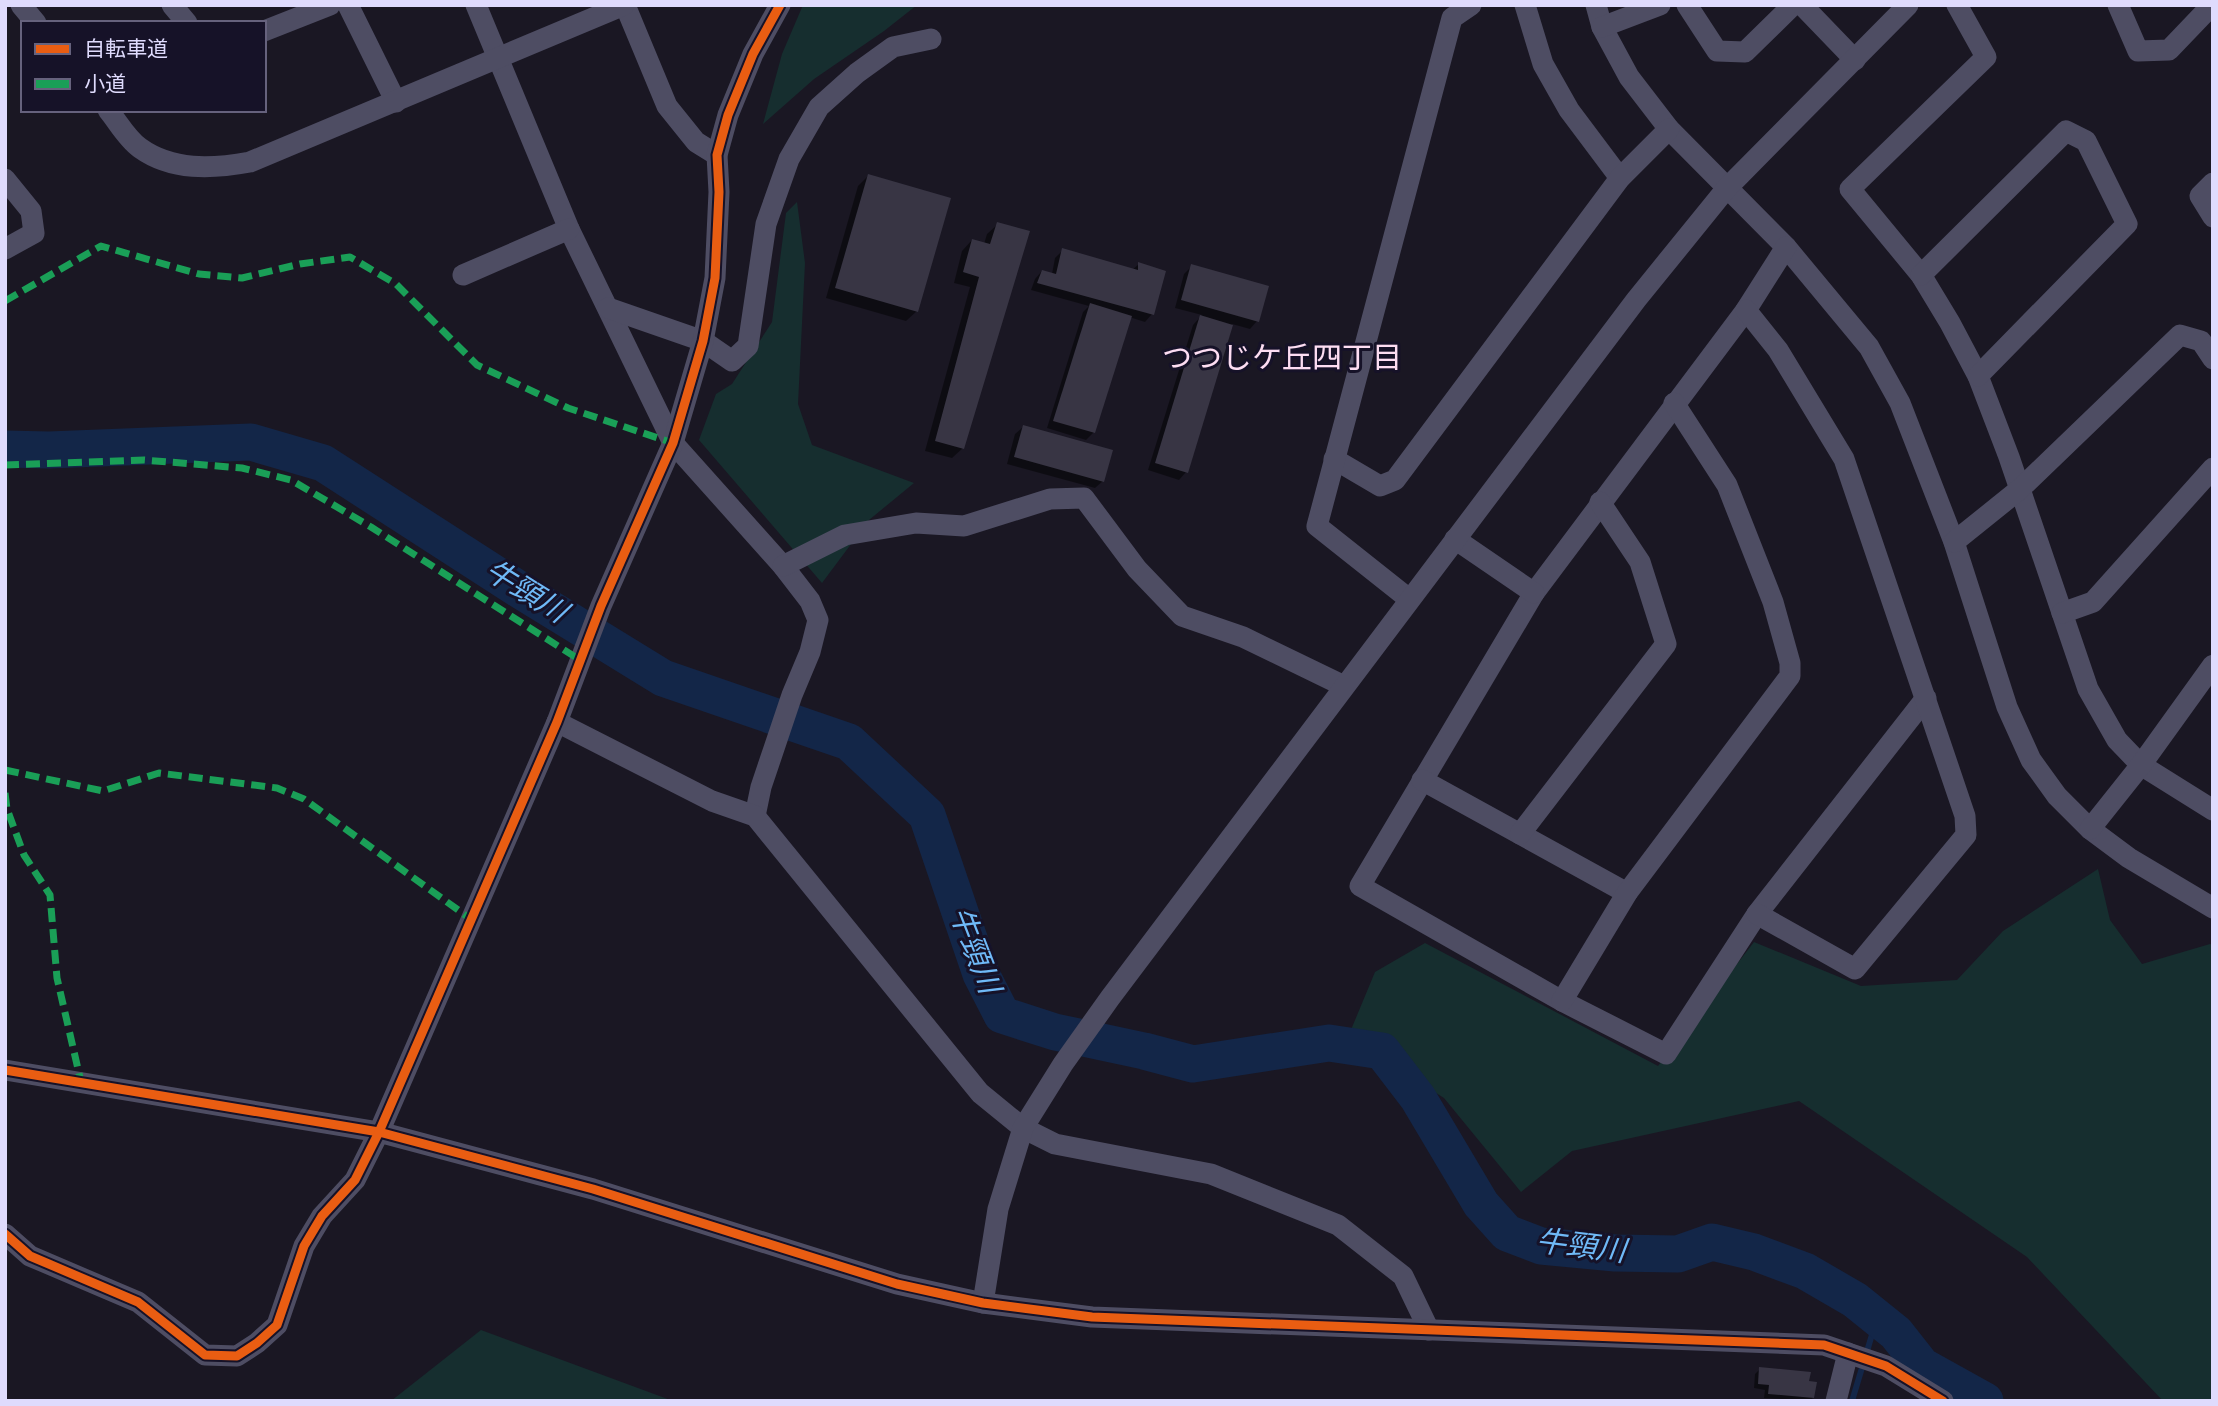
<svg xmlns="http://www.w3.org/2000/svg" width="2218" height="1406" viewBox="0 0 2218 1406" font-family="Jost,'Noto Sans JP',sans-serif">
<rect width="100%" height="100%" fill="#1a1723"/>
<g fill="#162e2f">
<polygon points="803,5 917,5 884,31 814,79 763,124 782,54"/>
<polygon points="797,202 805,263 798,404 812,445 914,483 869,520 822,583 699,440 716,394 732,384 772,322 786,213"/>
<polygon points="2098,869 2110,920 2142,964 2210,944 2213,945 2213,1401 2163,1401 2027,1257 1799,1101 1572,1151 1521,1192 1444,1098 1348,1037 1375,972 1425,943 1658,1066 1754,942 1861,986 1957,980 2003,931"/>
<polygon points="481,1330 673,1401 391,1401"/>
</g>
<g fill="#0007">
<polygon points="868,176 917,311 906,321 826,298 858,186"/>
<polygon points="998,224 963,448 952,458 925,451 970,287 954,283 962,251 972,240 984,244 987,234"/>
<polygon points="1063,250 1132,270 1139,264 1152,314 1145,322 1129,317 1094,432 1086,440 1047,428 1083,312 1089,306 1031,290 1035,279 1042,271 1052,274 1055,258"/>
<polygon points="1192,266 1257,321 1250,329 1232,324 1186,472 1179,480 1148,470 1193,325 1202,315 1175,308 1184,274"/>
<polygon points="1023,427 1103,481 1095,488 1007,464 1015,434"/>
<polygon points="1760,1369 1807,1382 1813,1398 1809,1401 1764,1398 1765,1390 1754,1388 1755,1374"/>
</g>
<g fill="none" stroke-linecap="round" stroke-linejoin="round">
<polyline stroke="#132648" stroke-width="6" points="1852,1401 1877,1318"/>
<polyline stroke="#132648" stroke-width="37" points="5,449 49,450 251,442 323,463 523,592 663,678 849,742 927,815 981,974 1002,1015 1055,1032 1144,1051 1193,1064 1329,1043 1382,1051 1418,1098 1481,1204 1507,1233 1541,1246 1615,1253 1678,1254 1712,1242 1754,1252 1805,1271 1855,1300 1896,1333 1922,1366 1985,1401"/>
</g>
<g fill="#383544">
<polygon points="868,174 951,198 918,312 835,288"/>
<polygon points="997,222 1030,231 964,449 935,441 979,277 963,272 972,239 990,244"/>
<polygon points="1062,248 1138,270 1138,262 1166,271 1154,315 1037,283 1042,270 1056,274"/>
<polygon points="1191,264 1269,286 1259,322 1181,300"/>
<polygon points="1090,303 1132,316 1095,433 1053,421"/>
<polygon points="1200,315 1233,325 1188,473 1155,463"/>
<polygon points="1023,425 1113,450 1104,482 1014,457"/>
<polygon points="1759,1367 1811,1372 1809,1381 1817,1382 1814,1398 1768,1394 1769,1385 1758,1384"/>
</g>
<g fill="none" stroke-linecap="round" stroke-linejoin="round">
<g stroke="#4e4d63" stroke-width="21">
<polyline points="21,5 36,23"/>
<polyline points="172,5 187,23"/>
<polyline points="348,5 396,102"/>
<polyline points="476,5 569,229 673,443 783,566 810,601 818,620 810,652 792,695 761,787 755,816"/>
<polyline points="625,5 667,106 696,142 717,155"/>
<polyline points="1525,5 1543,64 1569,110 1620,178"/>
<polyline points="1596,5 1602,27 1629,77 1669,129 1786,247 1869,347 1900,403 1954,542 2007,707 2031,760 2057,796 2090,829 2129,858 2213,908"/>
<polyline points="1687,5 1717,51 1745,52 1793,5"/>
<polyline points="1802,5 1855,60"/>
<polyline points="1957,5 1986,57 1850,189 1921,275 1950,323 1978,376 2009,457 2088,689 2117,740 2141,765 2213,810"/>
<polyline points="2118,5 2138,51 2169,50 2212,5"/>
<polyline points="1602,27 1660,5"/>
<polyline points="264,31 330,5"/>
<path d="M108 110C118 122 127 139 140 148 172 171 212 169 250 162L624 5"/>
<polyline points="5,179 31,211 34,233 5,249"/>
<polyline points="2213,183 2200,196 2213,217"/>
<polyline points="1786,247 1746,310 1534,593 1360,886 1562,1001 1666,1054 1757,914 1926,698"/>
<polyline points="463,275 569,229"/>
<polyline points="1921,275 2066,131 2086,141 2127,224 1978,376"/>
<polyline points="608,308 703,341 732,361 748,346 766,224 789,159 819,107 857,73 893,47 931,39"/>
<polyline points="1746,310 1778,350 1844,459 1965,816 1966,835 1855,969 1757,914"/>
<polyline points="1334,459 1380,486 1395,480 1620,178 1669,129"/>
<polyline points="1455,539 1534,593"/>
<polyline points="1954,542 2020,489 2180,335 2201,341 2213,359"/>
<polyline points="783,566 845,535 916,523 964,526 1050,499 1084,498 1137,569 1182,616 1243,637 1344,686"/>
<polyline points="1409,599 1317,526 1452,18 1471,5"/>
<polyline points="2062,613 2093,602 2213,468"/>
<polyline points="557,722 712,801 755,816 980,1093 1023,1128 1055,1144 1211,1174 1338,1225 1403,1276 1429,1330"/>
<polyline points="1422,780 1627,893"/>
<polyline points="2090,829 2141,765 2213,665"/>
<polyline points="1520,834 1666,644 1640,562 1600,502"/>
<polyline points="1562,1001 1627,893 1790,676 1790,663 1773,602 1727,485 1674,403"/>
<polyline points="5,1070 379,1132 593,1189 897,1284 983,1303 1092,1317 1824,1345 1886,1366 1943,1401"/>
<polyline points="5,1234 30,1256 138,1302 205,1355 237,1356 257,1343 277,1325 304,1246 322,1216 355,1180 379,1132 557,722 601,606 673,443 703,341 715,278 719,192 717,155 728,115 753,54 780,5"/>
<polyline points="983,1303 998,1209 1023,1128 1063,1064 1110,998 1636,300 1726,189 1908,5"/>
<polyline points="1836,1401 1848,1353"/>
</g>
<g stroke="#1a9f57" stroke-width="7" stroke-dasharray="14 7" stroke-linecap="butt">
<polyline points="5,301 101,246 199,274 242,278 300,264 350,257 396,284 477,365 568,408 673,443"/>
<polyline points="5,465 144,460 242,468 291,480 371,527 580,660"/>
<polyline points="5,770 103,791 159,773 277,788 304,799 472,920"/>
<polyline points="5,793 7,809 24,855 50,895 57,978 81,1082"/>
</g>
<g stroke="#161228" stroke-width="13">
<g id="cycleway">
<polyline points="5,1070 379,1132 593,1189 897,1284 983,1303 1092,1317 1824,1345 1886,1366 1943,1401"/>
<polyline points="5,1234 30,1256 138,1302 205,1355 237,1356 257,1343 277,1325 304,1246 322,1216 355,1180 379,1132 557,722 601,606 673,443 703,341 715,278 719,192 717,155 728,115 753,54 780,5"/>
</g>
</g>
<use href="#cycleway" stroke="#e95d12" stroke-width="9"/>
</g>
<g text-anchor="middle" stroke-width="6" stroke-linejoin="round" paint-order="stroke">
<g font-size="30" fill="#fdddf2" stroke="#161228">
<text x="1282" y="368">つつじケ丘四丁目</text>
</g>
<g font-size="30" font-style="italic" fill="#6fb9f7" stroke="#161228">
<text transform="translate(526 591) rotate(32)" y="10">牛頸川</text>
<text transform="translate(975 950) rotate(69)" y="10">牛頸川</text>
<text transform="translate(1581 1246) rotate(7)" y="10">牛頸川</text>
</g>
</g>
<rect width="2218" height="1406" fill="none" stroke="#dfdbfd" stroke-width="14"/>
<rect x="21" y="21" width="245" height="91" fill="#161228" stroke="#66627d" stroke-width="2"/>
<rect x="35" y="44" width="35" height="10" fill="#e95d12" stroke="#66627d" stroke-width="2"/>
<text x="84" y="56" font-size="21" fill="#dfdbfd">自転車道</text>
<rect x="35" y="79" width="35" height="10" fill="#1a9f57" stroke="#66627d" stroke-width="2"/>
<text x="84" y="91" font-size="21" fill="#dfdbfd">小道</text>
</svg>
